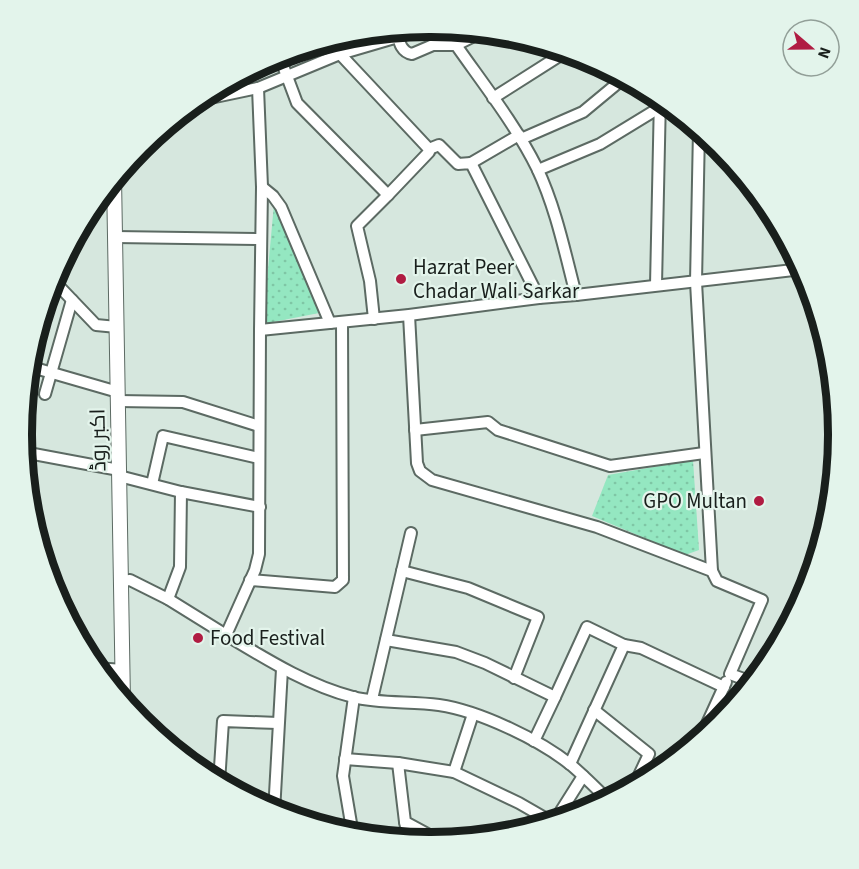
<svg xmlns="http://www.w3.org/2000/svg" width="859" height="869" viewBox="0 0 859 869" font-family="'Source Sans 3',Cairo,sans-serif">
<defs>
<pattern id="park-dots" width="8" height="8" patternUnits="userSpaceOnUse" patternTransform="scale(1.5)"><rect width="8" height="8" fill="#94e7c1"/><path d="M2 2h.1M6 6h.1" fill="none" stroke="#7fc6a5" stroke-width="1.8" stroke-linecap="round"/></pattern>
</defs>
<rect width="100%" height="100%" fill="#d6e7de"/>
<g fill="url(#park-dots)">
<polygon points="274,204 319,313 263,324"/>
<polygon points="693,460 699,550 685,555 592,516 608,475"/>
</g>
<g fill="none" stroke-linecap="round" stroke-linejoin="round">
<g stroke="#5c6a63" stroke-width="14">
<g id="minor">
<path d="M396 29C399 40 400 52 412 54L433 45H456"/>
<path d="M484 31 456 45C484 85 515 124 537 168 556 208 565 253 576 295"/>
<polyline points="339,37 340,54 429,149 429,152 388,195"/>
<polyline points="279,55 297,103 388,195 357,226 370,281 374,319"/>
<polyline points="258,88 262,187 260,330 409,315 539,298 576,295 802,269"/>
<polyline points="493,98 567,51"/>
<polyline points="196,101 258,88 340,54 398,37"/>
<polyline points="699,130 696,282 712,571"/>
<polyline points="521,139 583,112 624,78"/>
<polyline points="429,149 439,145 458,164 471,163 539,298"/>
<polyline points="471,163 519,135"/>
<polyline points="538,170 600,144 659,108"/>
<polyline points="262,187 273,196 281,207 330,323"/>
<polyline points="115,237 261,239"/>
<polyline points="52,279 96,325 117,327"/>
<polyline points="656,285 660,97"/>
<polyline points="409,315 417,463 420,471 432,480 597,527 712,571 717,581 762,600 730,674 752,682"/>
<polyline points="28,366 118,392"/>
<polyline points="45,394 72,300"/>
<polyline points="118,401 183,402 259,426"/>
<polyline points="415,430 488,422 498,430 610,466 704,453"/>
<polyline points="23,452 119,470"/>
<polyline points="119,476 181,492 260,507"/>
<polyline points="152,484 163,436 259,458"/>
<polyline points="33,529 37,517"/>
<polyline points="402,571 468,588 538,617 514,678"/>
<polyline points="250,580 335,587 343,580 342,322"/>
<polyline points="121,581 130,580 168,599 226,635 255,570 259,554 260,330"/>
<polyline points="168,599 180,567 181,492"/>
<path d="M226 635C266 659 307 685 353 697 379 704 412 701 439 705 480 711 540 740 571 765 584 776 596 788 608 800"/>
<polyline points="386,640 456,652 485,663 555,697 534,741"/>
<polyline points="624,645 641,648 724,687"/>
<polyline points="96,668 123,670"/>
<polyline points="555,697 587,627 624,645 570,764"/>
<polyline points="372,699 411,533"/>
<polyline points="594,710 649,754 634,786"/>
<polyline points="700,739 726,682"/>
<polyline points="345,759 398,763"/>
<polyline points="454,772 473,714"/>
<polyline points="219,783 223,721 278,723"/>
<polyline points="274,812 282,669"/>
<polyline points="405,822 409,841"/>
<polyline points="554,822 583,776"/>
<polyline points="353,835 343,776 354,697"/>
<polyline points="442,842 405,822 398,763 454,772 519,803 552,822"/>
</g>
</g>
<g stroke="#5c6a63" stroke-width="16">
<polyline id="major" points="114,178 123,702"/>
</g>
<use href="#minor" stroke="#fff" stroke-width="10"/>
<use href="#major" stroke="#fff" stroke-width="14"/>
</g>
<g fill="#b01c42" stroke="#e3f4eb" stroke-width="2">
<circle cx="401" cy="279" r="6"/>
<circle cx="759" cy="501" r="6"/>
<circle cx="198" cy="638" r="6"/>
</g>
<g text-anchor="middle" stroke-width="4.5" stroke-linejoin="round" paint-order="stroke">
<g font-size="21" fill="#191f1c" stroke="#e3f4eb" text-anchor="start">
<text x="413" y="274">Hazrat Peer<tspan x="413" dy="24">Chadar Wali Sarkar</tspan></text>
<text x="747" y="508" text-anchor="end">GPO Multan</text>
<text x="210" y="645">Food Festival</text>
</g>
<g font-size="21" fill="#191f1c" stroke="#e3f4eb">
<text transform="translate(98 440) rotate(-91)" y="7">اکبر روڈ</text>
</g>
</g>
<path d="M0 0H859V869H0ZM429 37H431A397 397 0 0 1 828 434V435A397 397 0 0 1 431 832H429A397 397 0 0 1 32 435V434A397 397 0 0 1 429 37Z" fill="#e3f4eb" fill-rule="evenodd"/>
<path fill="none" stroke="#191f1c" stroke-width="8" d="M429 37H431A397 397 0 0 1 828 434V435A397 397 0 0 1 431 832H429A397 397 0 0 1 32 435V434A397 397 0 0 1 429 37Z"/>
<g transform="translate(811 48) rotate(110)"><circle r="28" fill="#e3f4eb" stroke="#929f98" stroke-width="1.5"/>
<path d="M0-4.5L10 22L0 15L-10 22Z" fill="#b01c42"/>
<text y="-9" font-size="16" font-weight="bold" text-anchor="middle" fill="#191f1c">N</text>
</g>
</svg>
